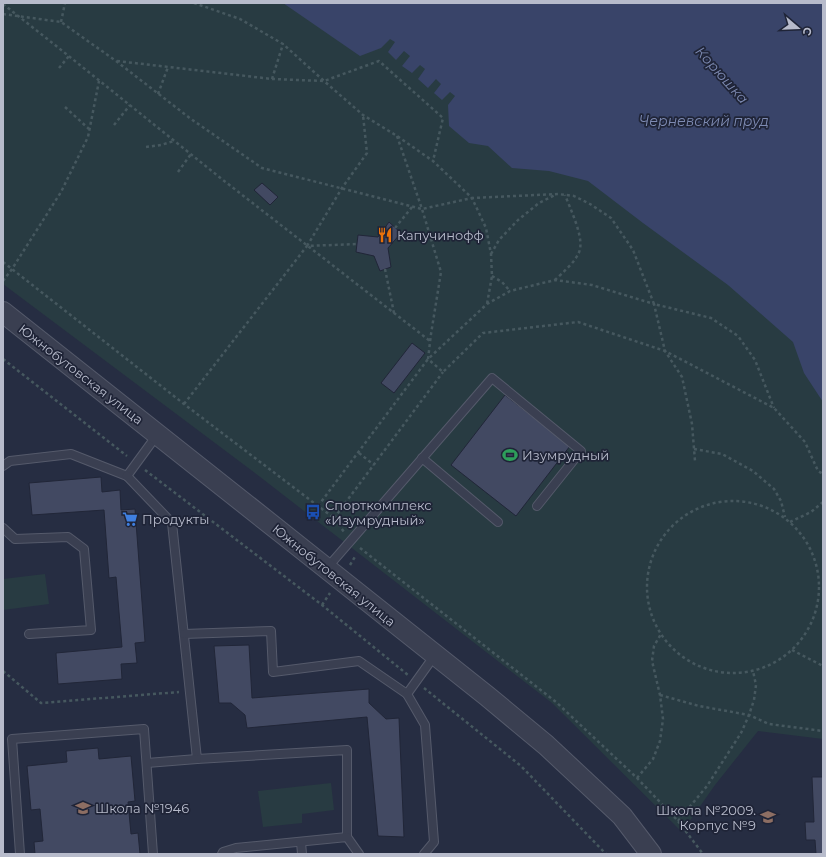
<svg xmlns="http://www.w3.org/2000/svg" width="826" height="857" viewBox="0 0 826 857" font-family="Montserrat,sans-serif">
<rect width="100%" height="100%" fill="#262d42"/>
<g fill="#283b42">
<polygon points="3,3 823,3 823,739 758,731 715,785 682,832 552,703 255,473 3,284"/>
<polygon points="45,574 49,604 3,610 3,579"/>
<polygon points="331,783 334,810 302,814 302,823 263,827 258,791"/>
</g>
<polygon fill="#394469" points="283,3 823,3 823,402 804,373 793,342 728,285 643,223 588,181 549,171 512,168 488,146 469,143 449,126 448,105 455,96 450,92 442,100 434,93 441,84 436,79 428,88 418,79 425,69 420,65 412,73 402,66 410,56 404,51 396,60 388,52 395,42 390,39 381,48 360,56"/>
<g fill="#424962" stroke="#212638">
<polygon points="262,183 278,197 270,205 254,190"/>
<polygon points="389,222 401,233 388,248 391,267 380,271 374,256 356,252 358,235 378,237"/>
<polygon points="412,343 425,353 394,393 381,383"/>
<polygon points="505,395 570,446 516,516 451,465"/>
<polygon points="101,477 102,492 120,490 121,510 135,509 145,642 135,643 137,663 121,664 122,679 58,684 56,653 122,647 116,577 109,578 104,510 32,515 29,483"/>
<polygon points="249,645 252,698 369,689 369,703 386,719 399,718 404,837 378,836 367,717 247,728 245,715 231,703 219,703 214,646"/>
<polygon points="98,748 99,759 131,756 135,801 128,802 131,834 138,833 140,854 35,854 34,842 43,841 40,809 31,810 27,766 67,762 66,751"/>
<polygon points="812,777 823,777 823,854 816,854 815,840 806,840 805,822 814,822"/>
</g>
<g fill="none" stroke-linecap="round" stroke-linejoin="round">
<g stroke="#555a6b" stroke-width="10">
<g id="service">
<polyline points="422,458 498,522"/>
<polyline points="3,466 10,461 71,454 127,476 157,435"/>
<polyline points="127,476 172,523 197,759 347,750 347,837"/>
<polyline points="3,528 15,539 68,537 84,549 91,630 29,634"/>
<polyline points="327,568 492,378 581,451 537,506"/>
<polyline points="184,634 271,631 273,672 359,661 407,694"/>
<polyline points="147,763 197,759"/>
<polyline points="301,842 302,854"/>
<polyline points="20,854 12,739 144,729 153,854"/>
<polyline points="222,854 223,852 236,848 347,837 359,854"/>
<polyline points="424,854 434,842 425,725 407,694 435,655"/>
</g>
</g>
<g stroke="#555a6b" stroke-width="22">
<polyline id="tertiary" points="3,312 292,541 487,696 546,745 622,816 651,854"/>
</g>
<g stroke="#46585f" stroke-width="2.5" stroke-dasharray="3 3" stroke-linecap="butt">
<polyline points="194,3 240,19 283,44 324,81 363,115 397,136 433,161 472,198 558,194 574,196 590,204 611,218 633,250 654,304 711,318 738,336 755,360 774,408"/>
<polyline points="3,4 55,45 223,180 430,341"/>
<polyline points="3,14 61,22 116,61 191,119 262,168 422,209 472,198 486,228 491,254 492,276 487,304"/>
<polyline points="61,22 65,3"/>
<polyline points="117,61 272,79 324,81 379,61 443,118 433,161"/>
<polyline points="59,68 69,56"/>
<polyline points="272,79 283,44"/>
<polyline points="158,94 168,67"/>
<polyline points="65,107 89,129"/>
<polyline points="114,125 130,105"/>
<polyline points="397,136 422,209 441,272 431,334 428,359 443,372 483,333 578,322 665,351 774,408 805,442 818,471 823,474"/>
<polyline points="146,147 161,145 174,141"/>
<polyline points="178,172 191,154"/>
<polyline points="395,228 412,207"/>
<polyline points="307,246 342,188 367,153 363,115"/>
<polyline points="491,254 499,240 518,220 539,203 555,195"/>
<polyline points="3,262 184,404 318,506 334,518 344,532"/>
<polyline points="385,269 394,313"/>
<polyline points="492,276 502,282 510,291"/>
<path d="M555 280C562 273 578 260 580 249 583 235 570 208 565 195"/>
<polyline points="3,281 12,269 61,192 88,137 99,81"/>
<polyline points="3,359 127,456"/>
<polyline points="184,404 307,246 357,244"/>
<polyline points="694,449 722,454 753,471 774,489 781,501 785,517"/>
<polyline points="359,453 374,465"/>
<polyline points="145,470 322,605 408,675"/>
<circle cx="733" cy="587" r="86"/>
<polyline points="318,506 428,359 487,304 510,291 555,280 592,285 654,304 665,351 682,377 692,424 695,461"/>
<polyline points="334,518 443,372"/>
<polyline points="790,522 811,512 823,502"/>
<polyline points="360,548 556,702 637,778 678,821 703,854"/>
<polyline points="350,565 356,555"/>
<polyline points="322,605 330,593"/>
<polyline points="792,650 823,666"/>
<polyline points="3,671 41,703 179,692"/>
<polyline points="424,688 521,766 606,854"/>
<polyline points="660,695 699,706 749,715 769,724 823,731"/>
<polyline points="637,778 653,759 660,741 663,719 660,695 652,661 654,646 661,634"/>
<polyline points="678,821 707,786 741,733 749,715 754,700 756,685 753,671"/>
</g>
<use href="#service" stroke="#3a3f51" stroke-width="8"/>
<use href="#tertiary" stroke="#3a3f51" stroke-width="20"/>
</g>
<defs>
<g id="restaurant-bare" transform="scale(1.2)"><path d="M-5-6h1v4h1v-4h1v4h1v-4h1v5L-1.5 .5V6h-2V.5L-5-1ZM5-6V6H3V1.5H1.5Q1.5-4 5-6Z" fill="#e8710a" stroke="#1f2437" stroke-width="2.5" paint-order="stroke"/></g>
<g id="stadium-bare" transform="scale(1.2)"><path d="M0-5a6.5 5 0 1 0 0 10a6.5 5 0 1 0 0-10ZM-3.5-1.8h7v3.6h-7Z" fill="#2e9e5b" stroke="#1f2437" stroke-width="2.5" paint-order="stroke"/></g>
<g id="bus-bare" transform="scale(1.2)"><path d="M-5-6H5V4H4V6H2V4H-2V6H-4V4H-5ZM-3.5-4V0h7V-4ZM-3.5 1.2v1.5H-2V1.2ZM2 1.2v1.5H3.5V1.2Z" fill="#1a4fb4" stroke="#1f2437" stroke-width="2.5" paint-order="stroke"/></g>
<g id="supermarket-bare" transform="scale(1.2)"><path d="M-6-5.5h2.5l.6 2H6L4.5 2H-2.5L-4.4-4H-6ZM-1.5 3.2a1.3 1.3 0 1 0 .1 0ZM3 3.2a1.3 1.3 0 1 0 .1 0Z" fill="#3f7fe0" stroke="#1f2437" stroke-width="2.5" paint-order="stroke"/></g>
<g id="school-bare" transform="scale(1.2)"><path d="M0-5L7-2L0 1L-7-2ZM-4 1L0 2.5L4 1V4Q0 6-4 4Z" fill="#8d6e63" stroke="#1f2437" stroke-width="2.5" paint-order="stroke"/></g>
</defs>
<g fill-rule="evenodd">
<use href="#restaurant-bare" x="385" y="235"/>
<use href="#stadium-bare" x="510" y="455"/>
<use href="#bus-bare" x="313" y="512"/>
<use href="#supermarket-bare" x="130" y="519"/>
<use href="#school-bare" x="83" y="808"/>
<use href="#school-bare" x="768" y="817"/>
</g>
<g text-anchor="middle" stroke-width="3.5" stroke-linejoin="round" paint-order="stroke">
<g font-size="13" fill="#b7bbcb" stroke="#1f2437" text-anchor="start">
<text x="397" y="240">Капучинофф</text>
<text x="522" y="460">Изумрудный</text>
<text x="325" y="510">Спорткомплекс<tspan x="325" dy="15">«Изумрудный»</tspan></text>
<text x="142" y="524">Продукты</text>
<text x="95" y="813">Школа №1946</text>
<text x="756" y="815" text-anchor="end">Школа №2009.<tspan x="756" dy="15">Корпус №9</tspan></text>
</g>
<g font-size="13" fill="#b7bbcb" stroke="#1f2437">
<text transform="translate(81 374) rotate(38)" y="5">Южнобутовская улица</text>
<text transform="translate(334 575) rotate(39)" y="5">Южнобутовская улица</text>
</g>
<g font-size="14" font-style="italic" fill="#7e8bb3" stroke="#1f2437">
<text transform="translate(722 75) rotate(48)" y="5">Корюшка</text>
<text x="704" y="126">Черневский пруд</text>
</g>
</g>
<rect width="826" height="857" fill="none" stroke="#b7bbcb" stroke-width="8"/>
<g transform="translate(798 28) rotate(109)" stroke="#1f2437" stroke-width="3" paint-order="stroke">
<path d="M0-3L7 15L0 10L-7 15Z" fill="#b7bbcb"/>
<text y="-6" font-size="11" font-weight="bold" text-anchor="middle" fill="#b7bbcb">С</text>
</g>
</svg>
